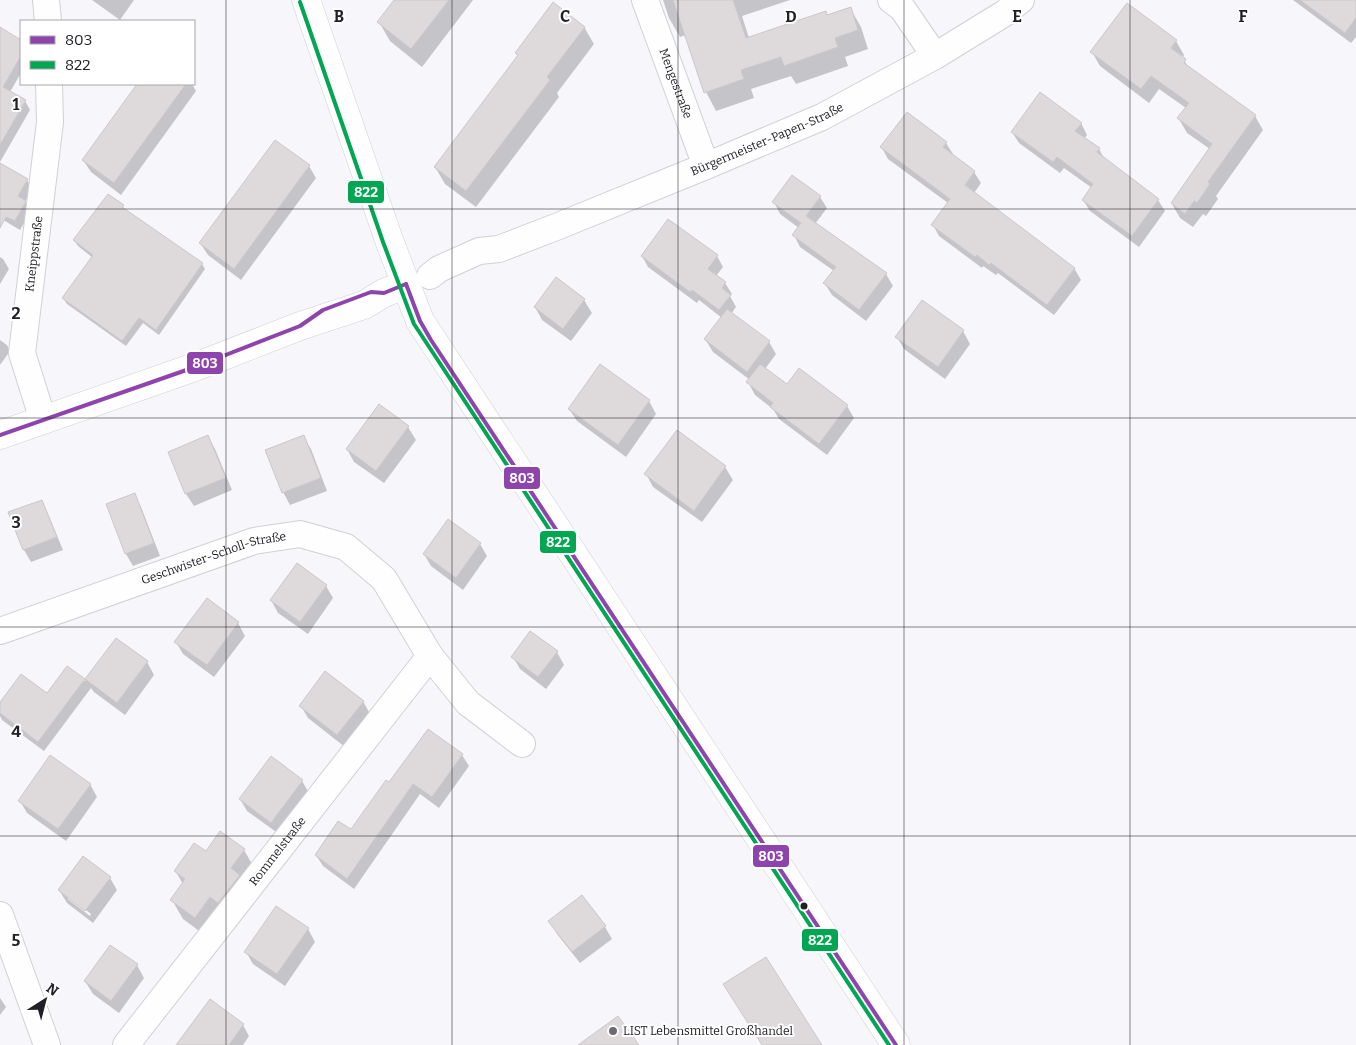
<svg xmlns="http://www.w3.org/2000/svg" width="1356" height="1045" viewBox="0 0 1356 1045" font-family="Bitter,serif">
<rect width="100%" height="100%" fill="#f7f6fb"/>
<g fill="#0003" fill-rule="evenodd">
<polygon points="92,0 134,0 120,20"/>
<polygon points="396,0 473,0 422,67 390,41 379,22"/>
<polygon points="663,0 790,0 742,16 749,38 850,8 861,27 868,49 845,57 848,66 796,84 791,76 751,89 754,98 716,111 706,92 686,35 680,37 669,18"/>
<polygon points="1293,0 1356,0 1356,37 1351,43"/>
<polygon points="584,27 594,44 557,93 559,97 476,207 445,184 435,167 518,57 516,53"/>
<polygon points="0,29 21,41 21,73 10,92 25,101 30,110 0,162"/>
<polygon points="1176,41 1184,55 1182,58 1190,69 1255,116 1263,130 1216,196 1218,199 1206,216 1203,214 1193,227 1180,218 1172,204 1210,149 1187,133 1179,119 1186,108 1159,89 1149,103 1100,66 1092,52"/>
<polygon points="139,84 192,84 196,91 121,195 91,172 83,160"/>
<polygon points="1081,123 1087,135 1084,139 1099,149 1105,160 1158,200 1165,211 1139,247 1090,211 1083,200 1092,188 1064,168 1060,173 1019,143 1012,132"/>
<polygon points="946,143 953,154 951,155 974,172 981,183 974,193 1074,268 1081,280 1054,315 998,273 996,275 983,266 982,268 939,236 933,225 948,203 888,159 882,148"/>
<polygon points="0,165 27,180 32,189 25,202 30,213 20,230 0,218"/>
<polygon points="309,166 316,178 241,280 208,255 200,243"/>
<polygon points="820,197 827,208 815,224 886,274 893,286 866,321 832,295 825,284 834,271 800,247 794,235 799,228 780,214 774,202"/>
<polygon points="123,206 125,210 202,264 205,269 159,335 143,323 126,346 67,304 63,298 93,258 78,246 74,240"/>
<polygon points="642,256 717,256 723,267 716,276 725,283 732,294 730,296 736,307 731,314 769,342 776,354 765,369 788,386 847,406 854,418 827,455 779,419 773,409 755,395 748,382 750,380 713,352 705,339 722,318 699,300 697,303 648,267"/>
<polygon points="0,257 3,259 9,269 0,284"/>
<polygon points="557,279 584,300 592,313 571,341 542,320 535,307"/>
<polygon points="922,302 963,331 970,344 945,379 904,349 897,337"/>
<polygon points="0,340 7,345 10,351 0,365"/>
<polygon points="649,401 656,414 626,457 577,421 569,409"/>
<polygon points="379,406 408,427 416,440 384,483 354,462 347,449"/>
<polygon points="677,432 725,467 733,480 702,522 653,487 646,474"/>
<polygon points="208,437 215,449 232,490 194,506 186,494 169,452"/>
<polygon points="303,437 311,449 327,491 290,505 283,492"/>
<polygon points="134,495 141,507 160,556 133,566 126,554"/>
<polygon points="41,501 48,514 63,550 31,562 24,550 10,513"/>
<polygon points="480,544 487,556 463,590 431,566 424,554"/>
<polygon points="326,586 333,598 308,634 278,613 271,600"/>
<polygon points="238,623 245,636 214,677 183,654 176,642"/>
<polygon points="116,639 147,662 154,675 125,715 94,692 91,688 44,751 2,720 0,716 0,704 48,695 68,668 85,681"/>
<polygon points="557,652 564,665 546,689 520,669 513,657"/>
<polygon points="363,701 370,714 345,747 308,718 301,706"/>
<polygon points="428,730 462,755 469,766 439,808 420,794 354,889 323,866 316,855 351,831 389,784"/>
<polygon points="302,781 309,793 279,834 247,811 240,799"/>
<polygon points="90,784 97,797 66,841 27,813 20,801"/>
<polygon points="244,850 255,869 206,936 183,919 172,900 183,884 176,872"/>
<path d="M110 878 117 890 93 923 67 903 59 890ZM68 896 91 914 90 916 68 899Z"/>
<polygon points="550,921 605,927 612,939 580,963 557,934"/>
<polygon points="308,929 315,942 285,986 253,964 246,952"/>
<polygon points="137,965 144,978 119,1013 93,994 85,981"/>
<polygon points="0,998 6,1007 0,1015"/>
<polygon points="243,1025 249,1036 243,1045 179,1045"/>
</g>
<g fill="#ded9db" stroke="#ccc8ca">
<polygon points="394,0 449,0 411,49 377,22"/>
<polygon points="673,0 733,0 746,38 826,11 827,15 851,7 858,30 835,38 838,47 784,66 781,57 741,70 744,79 704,93"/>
<polygon points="1300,0 1356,0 1356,18 1345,33"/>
<polygon points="553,2 585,27 547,77 550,80 466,191 434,167 518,55 515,53"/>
<polygon points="1127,3 1177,40 1171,48 1186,59 1184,63 1256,115 1208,182 1210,184 1197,203 1194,201 1185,214 1171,203 1212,144 1177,118 1189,103 1151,76 1141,89 1090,52"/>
<polygon points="0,27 21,40 21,56 3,87 26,100 0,145"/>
<polygon points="137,84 186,84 114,183 82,160"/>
<polygon points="1040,92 1082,123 1075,131 1100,148 1097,152 1159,199 1132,236 1082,200 1093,184 1057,157 1053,162 1011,132"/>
<polygon points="907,112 947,142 943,147 975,171 965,185 1075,268 1047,305 991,263 989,265 977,255 975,257 931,225 950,199 880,147"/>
<polygon points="275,140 310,165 234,269 199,243"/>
<polygon points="0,163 28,179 18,196 25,200 25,203 15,221 6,217 0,228"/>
<polygon points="792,175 821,196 806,216 887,273 859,310 823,283 836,267 792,235 801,223 772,202"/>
<polygon points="108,194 124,205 122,207 203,263 156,330 139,318 122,341 62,298 93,255 73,240"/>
<polygon points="668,219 718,255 708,269 726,282 722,288 731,295 719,310 692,290 690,292 641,256"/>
<polygon points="556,277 585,299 563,329 534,307"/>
<polygon points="922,300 964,330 938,367 895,337"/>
<polygon points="727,309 770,341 747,372 704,339"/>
<polygon points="600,364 650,400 618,445 568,409"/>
<polygon points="760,364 787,384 799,368 848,405 819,444 770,407 773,403 746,382"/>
<polygon points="379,404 409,426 376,471 346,449"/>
<polygon points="677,430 726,466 694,511 644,474"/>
<polygon points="208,435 226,478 185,494 168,452"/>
<polygon points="304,435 321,478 282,493 265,450"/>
<polygon points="135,493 154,543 125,554 106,504"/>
<polygon points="42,500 57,537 23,550 8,512"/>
<polygon points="448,519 481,543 456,578 423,554"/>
<polygon points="297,563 327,585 300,622 270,600"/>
<polygon points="207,598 239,622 207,665 174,642"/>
<polygon points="530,631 558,651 538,677 511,657"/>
<polygon points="116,638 148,661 117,703 85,679"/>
<polygon points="67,666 85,679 38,742 0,713 0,702 21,674 47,693"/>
<polygon points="325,671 364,701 337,735 299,706"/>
<polygon points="428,729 463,754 432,797 413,784 347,879 315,855 338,821 351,829 386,780 389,782"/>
<polygon points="50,755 91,784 58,829 18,801"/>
<polygon points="271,756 303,780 271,823 239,799"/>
<polygon points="220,831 245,849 231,868 240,875 218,903 210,897 195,918 170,900 185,879 174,871 194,843 206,851"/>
<polygon points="83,856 111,877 85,911 58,890"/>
<polygon points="582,895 606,926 572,952 548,921"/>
<polygon points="276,906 309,928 277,974 244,952"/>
<polygon points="110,945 138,964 111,1001 84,981"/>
<polygon points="766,957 822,1045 762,1045 723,984"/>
<polygon points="210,999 244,1024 229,1045 176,1045"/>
<polygon points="618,1016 639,1045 578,1045"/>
</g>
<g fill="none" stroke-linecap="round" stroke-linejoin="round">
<g stroke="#d1d0d6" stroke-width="28">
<g id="street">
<polyline points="46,0 48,21"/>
<path id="s1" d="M645 0 706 166"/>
<polyline points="891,0 902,8 935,56"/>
<path id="s2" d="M430 276 439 269 479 251 499 249 556 227 706 166 822 117 935 56 1005 13 1021 0"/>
<path id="s3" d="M43 420 22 353 50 122 49 84"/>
<path id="s4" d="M0 631 254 541 300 534 346 547 384 579 430 656 468 703 522 744"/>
<polyline points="0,915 47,1045"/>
<path id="s5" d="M126 1045 430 656"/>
</g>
</g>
<g stroke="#d1d0d6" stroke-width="29">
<g id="secondary">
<polyline points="306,0 389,240 420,321 896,1045"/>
<polyline points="0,435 195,367 300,326 364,305 384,293 406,284"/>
</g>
</g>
<use href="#street" stroke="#fefefe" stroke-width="26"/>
<use href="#secondary" stroke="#fefefe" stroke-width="28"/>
<g stroke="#fff" stroke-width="8">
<g id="bus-1">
<polyline points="406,284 420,321 431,340 896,1045"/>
<polyline points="0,435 195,367 300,326 323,310 371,292 384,293 406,284"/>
</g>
</g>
<g stroke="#fff" stroke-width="8">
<polyline id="bus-2" points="300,2 383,242 414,324 889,1045"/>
</g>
<use href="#bus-1" stroke="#8e44ad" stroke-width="4"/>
<use href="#bus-2" stroke="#00a651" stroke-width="4"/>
</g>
<path fill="none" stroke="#222027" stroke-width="1" stroke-opacity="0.55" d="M226 0V1045M452 0V1045M678 0V1045M904 0V1045M1130 0V1045M0 209H1356M0 418H1356M0 627H1356M0 836H1356"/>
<circle fill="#222027" stroke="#fff" stroke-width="2" cx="804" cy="906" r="4.5"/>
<circle fill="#6d6b71" stroke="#fff" stroke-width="2" cx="613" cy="1031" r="5"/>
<g text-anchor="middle" stroke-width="4" stroke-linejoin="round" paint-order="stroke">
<g font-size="12" fill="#222027" stroke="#fff">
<text dy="4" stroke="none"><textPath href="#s1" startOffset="89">Mengestraße</textPath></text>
<text dy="4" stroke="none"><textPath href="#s2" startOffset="365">Bürgermeister-Papen-Straße</textPath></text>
<text dy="4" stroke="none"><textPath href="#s3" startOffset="170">Kneippstraße</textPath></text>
<text dy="4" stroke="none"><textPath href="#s4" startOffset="226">Geschwister-Scholl-Straße</textPath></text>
<text dy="4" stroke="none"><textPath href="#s5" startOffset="246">Rommelstraße</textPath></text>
</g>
<g font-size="12" fill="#222027" stroke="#fff" text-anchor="start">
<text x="623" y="1035">LIST Lebensmittel Großhandel</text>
</g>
</g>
<g font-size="16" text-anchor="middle" font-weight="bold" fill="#222027" stroke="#fff" stroke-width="4" stroke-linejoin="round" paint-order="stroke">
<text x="339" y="22">B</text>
<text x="565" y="22">C</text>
<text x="791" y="22">D</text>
<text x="1017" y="22">E</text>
<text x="1243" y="22">F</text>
<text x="16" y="110">1</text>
<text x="16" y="319">2</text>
<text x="16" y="528">3</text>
<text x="16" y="737">4</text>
<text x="16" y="946">5</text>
</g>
<g stroke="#fff" stroke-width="2">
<rect x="347" y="180" width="38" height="24" rx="5" fill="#00a651"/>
<rect x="186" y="351" width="38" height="24" rx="5" fill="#8e44ad"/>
<rect x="503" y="466" width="38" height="24" rx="5" fill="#8e44ad"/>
<rect x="539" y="530" width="38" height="24" rx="5" fill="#00a651"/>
<rect x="752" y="844" width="38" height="24" rx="5" fill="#8e44ad"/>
<rect x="801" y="928" width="38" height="24" rx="5" fill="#00a651"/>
</g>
<g font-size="14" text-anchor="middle" font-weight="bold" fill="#fff">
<text x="366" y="197">822</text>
<text x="205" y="368">803</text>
<text x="522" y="483">803</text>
<text x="558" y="547">822</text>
<text x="771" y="861">803</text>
<text x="820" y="945">822</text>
</g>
<rect x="20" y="20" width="175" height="65" fill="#ffffff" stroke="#a7a6a9"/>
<rect x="30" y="36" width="25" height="8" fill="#8e44ad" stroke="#a7a6a9"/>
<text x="65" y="45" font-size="15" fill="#222027">803</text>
<rect x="30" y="61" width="25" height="8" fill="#00a651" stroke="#a7a6a9"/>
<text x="65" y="70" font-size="15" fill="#222027">822</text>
<g transform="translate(45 1000) rotate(36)" stroke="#ffffff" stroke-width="4" paint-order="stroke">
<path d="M0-4L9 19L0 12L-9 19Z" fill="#222027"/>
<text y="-8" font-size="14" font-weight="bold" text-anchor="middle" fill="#222027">N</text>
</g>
</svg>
